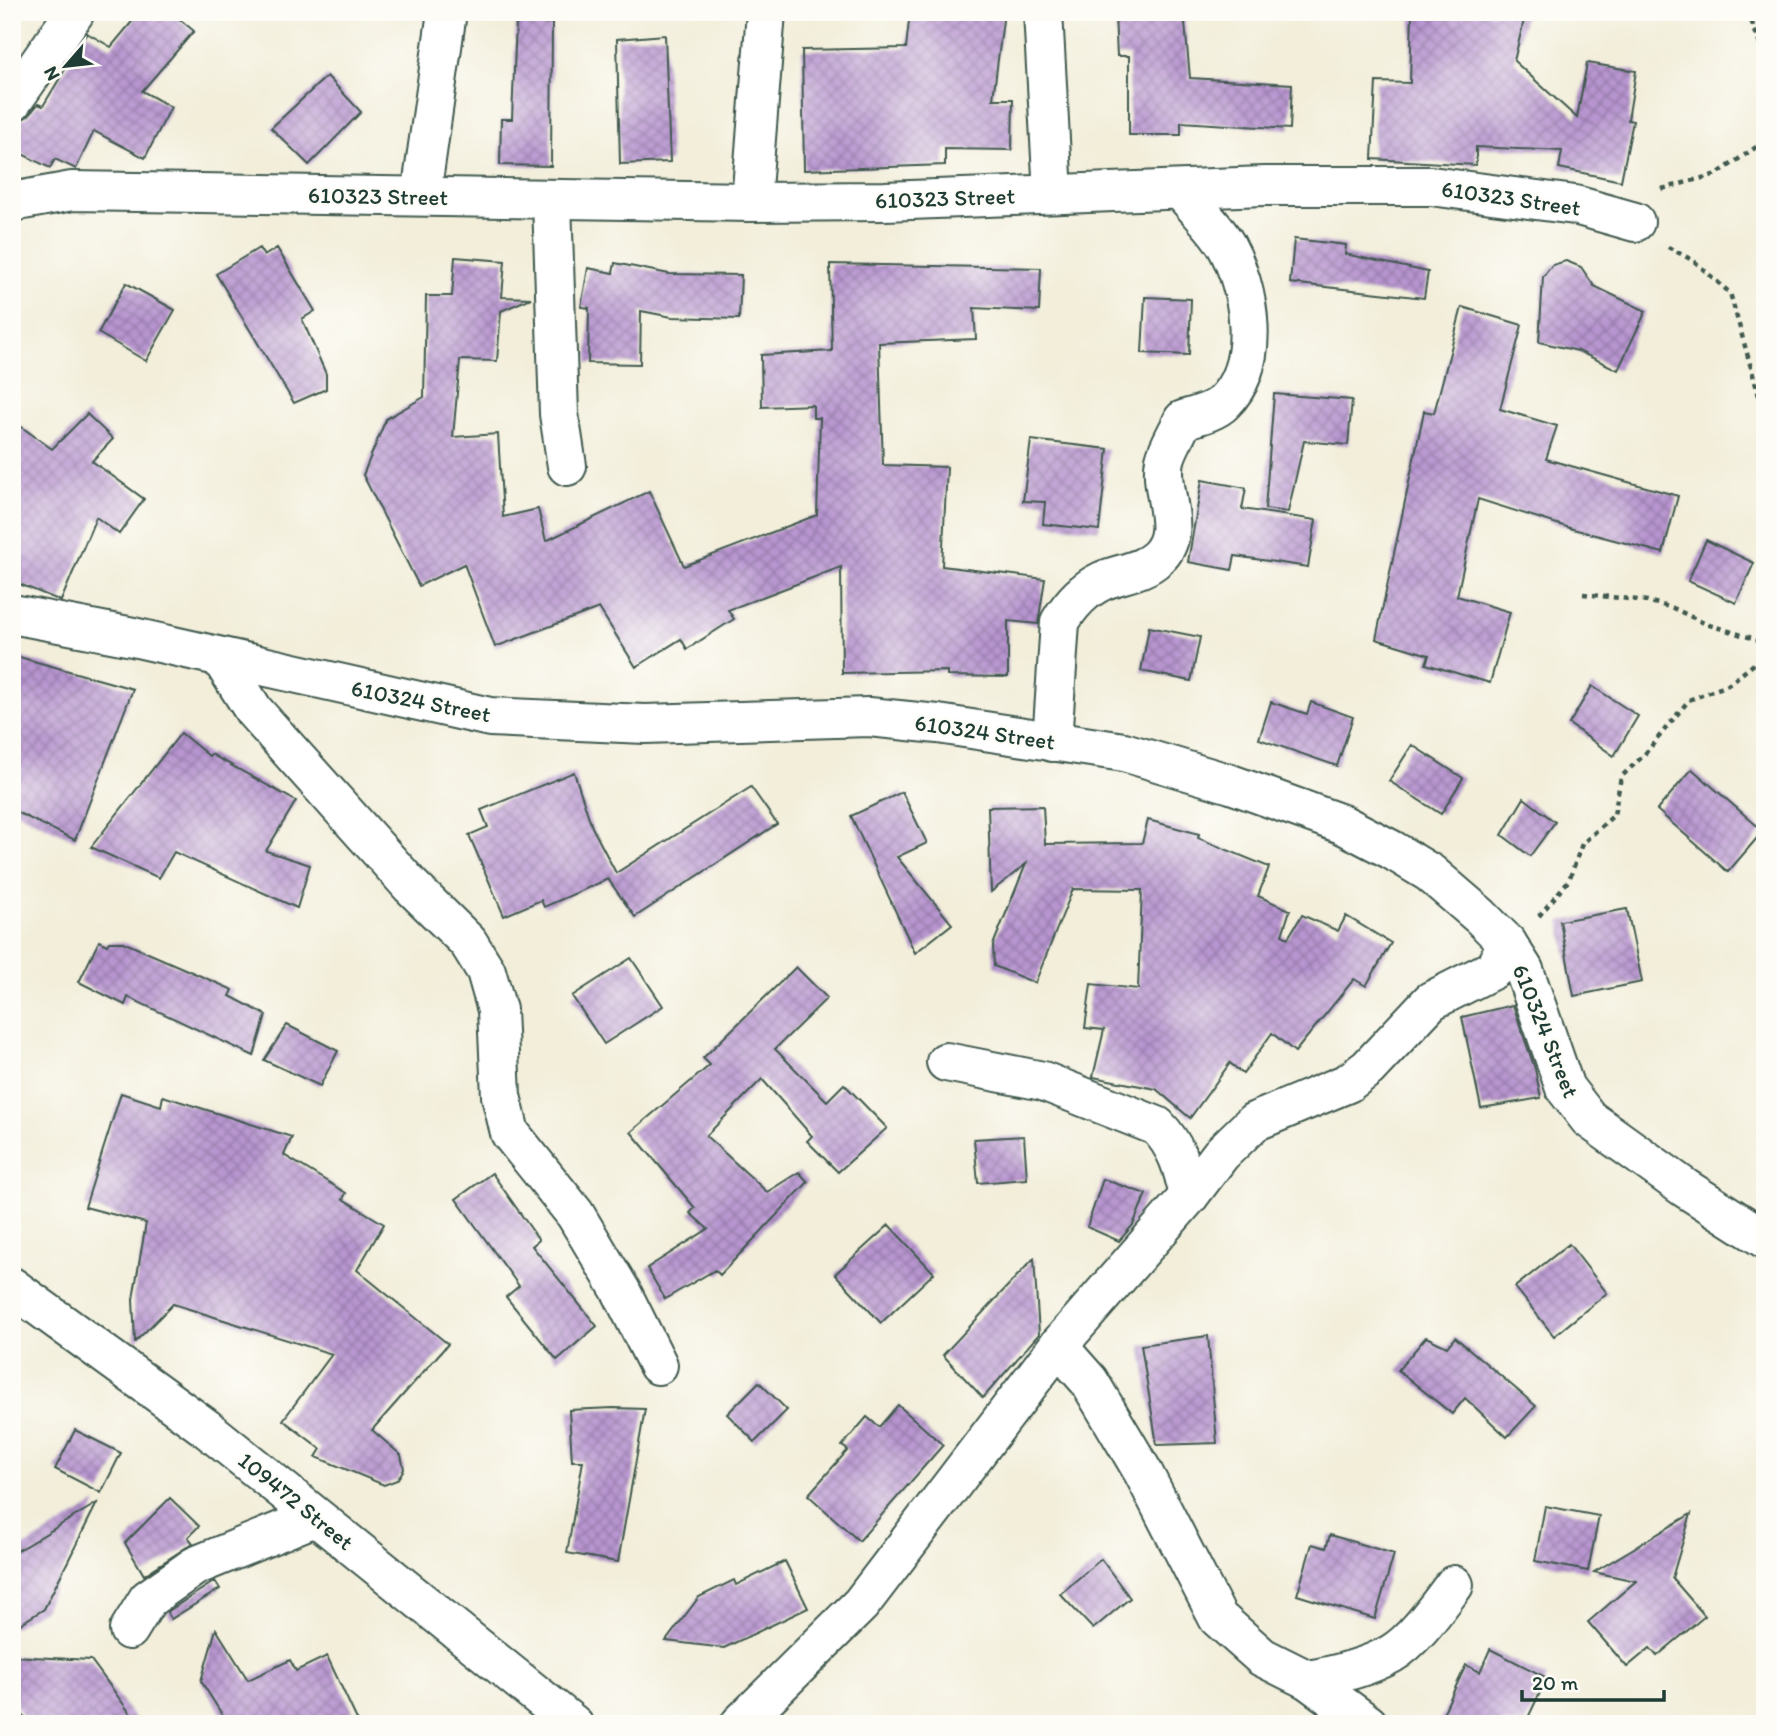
<svg xmlns="http://www.w3.org/2000/svg" width="1777" height="1736" viewBox="0 0 1777 1736" font-family="Itim,sans-serif">
<defs>
<pattern id="building-cross-hatch" width="8" height="8" patternUnits="userSpaceOnUse" patternTransform="scale(1.75)"><rect width="8" height="8" fill="#b895d0"/><path d="M0 0l8 8M0 8l8-8" fill="none" stroke="#957baa"/></pattern>
</defs>
<rect width="100%" height="100%" fill="#fdfcf7"/>
<filter id="ink" filterUnits="userSpaceOnUse"><feTurbulence type="fractalNoise" baseFrequency=".0143" numOctaves="2"/><feDisplacementMap in="SourceGraphic" scale="14" xChannelSelector="R" yChannelSelector="G"/><feConvolveMatrix kernelMatrix="1 2 1 2 8 2 1 2 1" color-interpolation-filters="sRGB"/></filter>
<filter id="wash" filterUnits="userSpaceOnUse"><feTurbulence type="fractalNoise" baseFrequency=".00686" numOctaves="4" result="noise"/><feDisplacementMap in="SourceGraphic" scale="28" xChannelSelector="R" yChannelSelector="G"/><feGaussianBlur stdDeviation="1.57" result="paint"/><feColorMatrix in="noise" values="0 0 0 0 0 0 0 0 0 0 0 0 0 0 0 0 0 1.4 0 .05"/><feComposite in="paint" operator="in"/></filter>
<g filter="url(#wash)">
<rect width="100%" height="100%" fill="#f2eeda"/>
<g id="blocks">
<g fill="url(#building-cross-hatch)">
<polygon points="140,12 171,12 194,31 142,91 171,107 145,158 94,131 76,169 55,159 50,168 12,149 12,131 17,123 29,115 38,104 43,106 87,33 111,47"/>
<polygon points="910,12 1004,12 993,99 1013,99 1012,150 945,149 945,165 804,170 802,50 906,48"/>
<polygon points="1184,12 1190,78 1292,84 1290,129 1181,122 1181,135 1129,135 1129,56 1117,56 1115,14"/>
<polygon points="1412,12 1526,12 1514,61 1577,118 1587,63 1636,71 1628,120 1633,121 1621,181 1559,168 1562,151 1476,147 1476,165 1372,159 1376,82 1410,83"/>
<polygon points="516,21 552,23 551,166 500,165 501,119 512,119"/>
<polygon points="665,35 670,162 620,164 617,39"/>
<polygon points="327,76 361,112 309,165 271,128"/>
<polygon points="1294,239 1346,245 1345,254 1428,272 1424,298 1290,283"/>
<polygon points="259,248 264,256 277,248 315,311 302,319 326,374 326,389 294,403 216,274"/>
<polygon points="455,257 505,261 502,297 531,298 501,311 497,361 460,360 453,437 498,434 503,517 538,509 546,541 649,491 684,566 817,515 820,418 813,418 813,405 762,407 761,355 832,351 830,264 1041,268 1039,311 974,308 976,339 879,343 883,465 947,467 942,566 1045,579 1038,624 1008,621 1008,677 947,676 947,671 842,673 841,567 728,610 734,619 687,649 681,639 636,667 599,608 495,647 464,564 419,586 363,475 386,419 424,397 426,296 452,296"/>
<polygon points="1566,261 1581,267 1594,286 1646,311 1618,370 1578,351 1539,342 1543,277 1552,265"/>
<polygon points="615,263 669,274 741,275 739,319 672,317 641,311 640,364 588,363 589,308 581,307 588,268 613,273"/>
<polygon points="126,283 175,310 146,361 98,333"/>
<polygon points="1145,297 1191,299 1189,355 1142,353"/>
<polygon points="1462,307 1522,325 1500,409 1557,426 1546,459 1678,496 1663,553 1573,529 1478,499 1457,596 1510,612 1490,683 1426,664 1429,655 1376,639 1424,411 1434,413"/>
<polygon points="1274,394 1352,400 1348,445 1304,441 1288,512 1265,509"/>
<polygon points="87,414 113,439 92,461 144,499 119,534 96,517 61,601 12,581 12,420 52,449"/>
<polygon points="1031,440 1108,449 1099,530 1043,524 1045,502 1023,501"/>
<polygon points="1202,480 1246,488 1242,509 1316,520 1308,567 1235,556 1232,570 1188,562"/>
<polygon points="1706,540 1754,563 1736,603 1688,581"/>
<polygon points="1149,627 1200,637 1191,681 1141,671"/>
<polygon points="12,655 133,689 75,840 12,810"/>
<polygon points="1592,686 1638,716 1614,756 1569,724"/>
<polygon points="1271,702 1307,714 1311,702 1353,717 1337,766 1259,739"/>
<polygon points="181,733 209,756 211,754 296,801 266,851 310,865 297,908 174,852 159,878 91,847"/>
<polygon points="1412,745 1463,778 1441,814 1389,781"/>
<polygon points="1692,769 1763,831 1728,872 1657,810"/>
<polygon points="574,772 592,827 616,873 751,787 777,824 635,917 608,879 544,907 541,900 504,916 469,835 488,827 481,810"/>
<polygon points="902,792 927,843 897,857 952,924 915,953 851,816"/>
<polygon points="1524,798 1555,822 1530,856 1502,835"/>
<polygon points="1043,806 1045,844 1142,843 1148,820 1199,834 1198,838 1269,867 1258,896 1290,910 1282,935 1288,938 1302,915 1338,931 1346,916 1391,943 1366,986 1354,979 1295,1052 1272,1033 1243,1074 1230,1063 1190,1118 1156,1089 1093,1077 1104,1030 1085,1028 1091,984 1138,989 1142,890 1073,889 1035,983 994,966 993,945 1026,864 991,892 988,807"/>
<polygon points="1627,909 1642,982 1574,996 1560,921"/>
<polygon points="99,941 107,945 109,942 123,942 233,990 230,996 266,1015 254,1056 128,997 125,1005 79,982"/>
<polygon points="631,958 663,1006 604,1044 572,996"/>
<polygon points="796,967 827,998 775,1049 827,1101 844,1084 887,1128 838,1172 807,1141 812,1136 762,1079 706,1136 767,1192 799,1172 808,1182 720,1275 715,1270 665,1299 647,1268 708,1229 690,1213 695,1208 631,1132 710,1065 703,1058"/>
<polygon points="1513,1005 1535,1069 1541,1098 1481,1108 1462,1017"/>
<polygon points="287,1025 338,1051 320,1086 264,1060"/>
<polygon points="121,1093 161,1106 163,1096 292,1137 284,1155 346,1193 343,1199 384,1224 357,1270 448,1344 372,1430 401,1455 404,1469 397,1480 384,1485 316,1457 321,1449 283,1420 332,1354 173,1304 135,1342 133,1299 146,1223 85,1207"/>
<polygon points="1024,1136 1027,1179 978,1183 974,1139"/>
<polygon points="492,1173 539,1240 532,1246 597,1326 557,1360 506,1297 519,1286 456,1199"/>
<polygon points="1103,1179 1146,1194 1133,1225 1119,1241 1087,1227"/>
<polygon points="889,1225 934,1273 881,1323 835,1274"/>
<polygon points="1569,1244 1607,1293 1554,1336 1515,1287"/>
<polygon points="1034,1258 1039,1334 983,1398 943,1355"/>
<polygon points="1208,1336 1217,1443 1157,1445 1141,1345"/>
<polygon points="1426,1337 1447,1347 1455,1337 1536,1406 1507,1437 1465,1398 1452,1414 1398,1370"/>
<polygon points="759,1382 787,1410 755,1442 727,1414"/>
<polygon points="898,1405 943,1445 859,1541 808,1495 848,1450 842,1446 867,1417 879,1427"/>
<polygon points="613,1408 645,1409 618,1562 567,1553 583,1461 572,1461 569,1410"/>
<polygon points="75,1430 121,1453 101,1493 55,1469"/>
<polygon points="170,1498 199,1526 188,1537 193,1543 144,1575 125,1543"/>
<polygon points="97,1503 44,1609 12,1629 12,1554"/>
<polygon points="1545,1506 1599,1516 1588,1571 1535,1561"/>
<polygon points="1691,1514 1672,1578 1705,1616 1657,1656 1650,1648 1627,1667 1588,1622 1636,1581 1594,1572"/>
<polygon points="1330,1535 1394,1554 1375,1619 1297,1595 1312,1544 1326,1548"/>
<polygon points="1101,1559 1130,1598 1093,1629 1060,1594"/>
<polygon points="785,1561 808,1608 724,1648 666,1641 699,1597 734,1580 736,1585"/>
<polygon points="215,1581 220,1589 171,1619 167,1612"/>
<polygon points="216,1629 248,1680 290,1660 296,1671 327,1656 359,1724 228,1724 201,1681"/>
<polygon points="1490,1649 1547,1678 1525,1724 1438,1724 1466,1665 1480,1672"/>
<polygon points="12,1656 91,1660 138,1724 28,1724 12,1699"/>
</g>
</g>
</g>
<g filter="url(#ink)">
<use href="#blocks" fill-opacity="0" stroke="#3f584d" stroke-width="2"/>
<g fill="none" stroke-linecap="round" stroke-linejoin="round">
<g stroke="#3f584d" stroke-width="42">
<g id="minor">
<polyline points="1043,12 1053,194"/>
<polyline points="12,102 75,12"/>
<polyline points="421,195 447,12"/>
<polyline points="552,201 559,414 567,466"/>
<polyline points="12,202 72,191 751,202 885,201 1264,186 1431,186 1575,205 1635,222"/>
<polyline points="751,202 766,12"/>
<polyline points="12,614 133,637 490,717 645,724 869,717 938,724 1124,752 1231,784 1342,824 1392,850 1430,873 1480,916 1507,943 1524,970 1565,1088 1589,1119 1685,1188 1765,1239"/>
<polyline points="220,657 254,711 411,886 468,942 486,971 497,1010 501,1096 510,1133 575,1214 621,1291 658,1365"/>
<path d="M1052 742 1060 622C1070 605 1085 589 1102 581 1120 573 1142 572 1157 558 1186 532 1158 492 1165 460 1168 447 1178 432 1183 420 1195 416 1214 412 1223 403 1263 364 1250 289 1226 245 1215 226 1195 208 1181 190"/>
<path d="M946 1062 1043 1081 1157 1126C1177 1146 1183 1169 1189 1196"/>
<polyline points="1058,1346 1089,1381 1143,1472 1218,1618 1262,1657 1308,1680 1368,1724"/>
<polyline points="129,1630 148,1599 195,1566 315,1517"/>
<path d="M1308 1680C1336 1675 1366 1668 1391 1654 1414 1641 1438 1606 1454 1585"/>
<polyline points="740,1724 861,1604 1058,1346 1189,1196 1221,1154 1254,1122 1348,1083 1368,1068 1431,1001 1494,969 1507,943"/>
</g>
</g>
<g stroke="#3f584d" stroke-width="42">
<polyline id="tertiary" points="12,1287 206,1428 573,1724"/>
</g>
<g stroke="#3f584d" stroke-width="4.5" stroke-dasharray="5 5" stroke-linecap="butt">
<polyline points="1748,12 1765,58"/>
<polyline points="1662,189 1717,174 1765,141"/>
<polyline points="1668,247 1694,261 1730,293 1761,403 1765,408"/>
<polyline points="1583,594 1647,601 1673,608 1706,624 1765,642"/>
<polyline points="1539,916 1569,880 1582,844 1614,815 1621,777 1644,755 1689,700 1728,685 1765,655"/>
</g>
<use href="#minor" stroke="#fff" stroke-width="38"/>
<use href="#tertiary" stroke="#fff" stroke-width="38"/>
</g>
</g>
<g text-anchor="middle" stroke-width="5" stroke-linejoin="round" paint-order="stroke">
<g font-size="23" fill="#1f3d34" stroke="#fdfcf7">
<text transform="translate(378 196) rotate(1)" y="8">610323 Street</text>
<text transform="translate(945 198) rotate(-2)" y="8">610323 Street</text>
<text transform="translate(1511 198) rotate(8)" y="8">610323 Street</text>
<text transform="translate(421 701) rotate(11)" y="8">610324 Street</text>
<text transform="translate(985 732) rotate(8)" y="8">610324 Street</text>
<text transform="translate(1546 1031) rotate(68)" y="8">610324 Street</text>
<text transform="translate(296 1501) rotate(39)" y="8">109472 Street</text>
</g>
</g>
<rect width="1777" height="1736" fill="none" stroke="#fdfcf7" stroke-width="42"/>
<g transform="translate(66 66) rotate(242)" stroke="#fdfcf7" stroke-width="5" paint-order="stroke">
<path d="M0-5L12 26L0 18L-12 26Z" fill="#1f3d34"/>
<text y="-10" font-size="19" font-weight="bold" text-anchor="middle" fill="#1f3d34">N</text>
</g>
<path d="M1522 1690v10h142v-10" fill="none" stroke="#1f3d34" stroke-width="3.5"/>
<text x="1532" y="1690" font-size="21" fill="#1f3d34" stroke="#fdfcf7" stroke-width="5" paint-order="stroke">20 m</text>
</svg>
